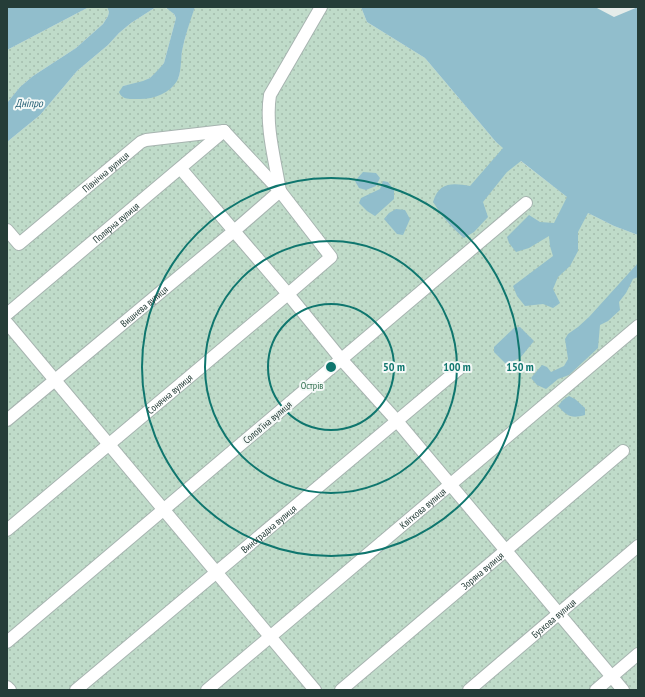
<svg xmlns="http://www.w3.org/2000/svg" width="645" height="697" viewBox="0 0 645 697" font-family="'PT Sans Narrow',sans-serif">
<defs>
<pattern id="grass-dots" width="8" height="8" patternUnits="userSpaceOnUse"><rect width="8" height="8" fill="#bfdbc9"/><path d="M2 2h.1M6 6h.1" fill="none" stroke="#a4bdad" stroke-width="1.8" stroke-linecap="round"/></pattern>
</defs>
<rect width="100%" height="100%" fill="#e4ece9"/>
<g fill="url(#grass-dots)">
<polygon points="89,7 107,7 109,12 108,16 103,24 76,48 33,76 20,87 7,103 7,50"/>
<path d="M156 7C165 7 172 9 176 18L164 63 158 71 150 78 143 82 123 86 171 88 179 77 182 50 190 19 195 7H361L367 22 425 58 496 142 588 213 614 226 638 235V690H7V142L40 115 77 71 108 45 119 33 131 23Z"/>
</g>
<g fill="#91becc">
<polygon points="7,7 89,7 7,50"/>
<polygon points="107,7 156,7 131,23 119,33 108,45 77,71 40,115 7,142 7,103 20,87 33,76 76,48 103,24 108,16 109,12"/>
<path d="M165 7H195C190 21 185 36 182 51 181 59 181 75 177 81 169 94 152 100 137 99 130 99 122 100 119 92L123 86 143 81 150 78 158 70 164 63 176 18 174 14Z"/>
<path d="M361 7H595L614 17 638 7V235L614 226 588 213 578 232V251L570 266 558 277 553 289 560 303 553 308 543 304 525 306 517 296 513 286 553 256 550 246 549 236 529 248 516 252 509 243 507 237 529 215 540 222 554 223 567 197 521 161 507 172 483 202 488 217 474 232 464 238C451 227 442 216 433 202 439 182 452 183 470 186L503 148 496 142 425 58 367 22Z"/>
<polygon points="363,172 376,173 380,178 376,186 366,190 359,188 355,181"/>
<polygon points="383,181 388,182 394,190 394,199 375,216 367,211 359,203 361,198 380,189"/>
<polygon points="396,209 405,210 410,219 403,235 397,234 384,219 389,213"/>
<polygon points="638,263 638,277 633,279 626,293 619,302 620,310 608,321 600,325 598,348 569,375 558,379 546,389 537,385 531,378 542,365 547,367 551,372 564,366 568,359 565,339 568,334 578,327 589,317"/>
<polygon points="520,327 534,341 520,358 506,364 494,352 494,347 514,328"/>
<path d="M569 396 575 399 585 408V415C571 419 567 416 558 406L563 400Z"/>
</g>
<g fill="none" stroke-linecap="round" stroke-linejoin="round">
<g stroke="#a7b4b0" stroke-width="14">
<g id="minor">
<polyline points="181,169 288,294 341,359 397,421 623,690"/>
<path id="s1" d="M7 230 19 244 141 142 146 140 224 131"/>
<path id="s2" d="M7 314 224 131"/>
<polyline points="7,323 315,690"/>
<path id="s3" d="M7 420 234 231 280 191C275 160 265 126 270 95L321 7"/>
<path id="s4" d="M7 530 288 294 331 257 280 191 224 131"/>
<polyline points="7,642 526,203"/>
<polyline points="7,687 10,690"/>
<path id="s5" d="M76 690 460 368"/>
<path id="s6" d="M207 690 638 326"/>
<path id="s7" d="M341 690 623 451"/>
<path id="s8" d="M469 690 638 546"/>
<polyline points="596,690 638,654"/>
</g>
</g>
<use href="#minor" stroke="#fff" stroke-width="12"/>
</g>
<g fill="none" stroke="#0f766e" stroke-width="2">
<circle cx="331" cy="367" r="63"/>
<circle cx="331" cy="367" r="126"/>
<circle cx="331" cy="367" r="189"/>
</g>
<g text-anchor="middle" stroke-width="4" stroke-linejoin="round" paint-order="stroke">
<g font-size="10" fill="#253d38" stroke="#f4f9f7">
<text dy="4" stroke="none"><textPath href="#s1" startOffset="131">Північна вулиця</textPath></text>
<text dy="4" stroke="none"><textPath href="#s2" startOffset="142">Полярна вулиця</textPath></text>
<text dy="4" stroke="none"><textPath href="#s3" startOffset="178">Вишнева вулиця</textPath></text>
<text dy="4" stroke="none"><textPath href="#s4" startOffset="212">Сонячна вулиця</textPath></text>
<text transform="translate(267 422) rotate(-40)" y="4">Соловʼїна вулиця</text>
<text dy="4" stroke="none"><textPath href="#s6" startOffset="282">Квіткова вулиця</textPath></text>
<text dy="4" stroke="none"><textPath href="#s5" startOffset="251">Виноградна вулиця</textPath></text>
<text dy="4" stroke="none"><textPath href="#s7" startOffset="185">Зоряна вулиця</textPath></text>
<text dy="4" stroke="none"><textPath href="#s8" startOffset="111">Бузкова вулиця</textPath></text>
</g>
<g font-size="10" fill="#327050" stroke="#f4f9f7">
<text x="312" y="389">Острів</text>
</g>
<g font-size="11" font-style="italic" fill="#245f74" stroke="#f4f9f7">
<text x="29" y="107">Дніпро</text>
</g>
</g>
<circle cx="331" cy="367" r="6" fill="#0f766e" stroke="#f4f9f7" stroke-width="2"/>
<g font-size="12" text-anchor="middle" font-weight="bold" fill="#0f766e" stroke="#f4f9f7" stroke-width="4" stroke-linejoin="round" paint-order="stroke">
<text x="394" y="371">50 m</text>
<text x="457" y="371">100 m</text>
<text x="520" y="371">150 m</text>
</g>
<rect width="645" height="697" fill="none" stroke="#253d38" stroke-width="16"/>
</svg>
